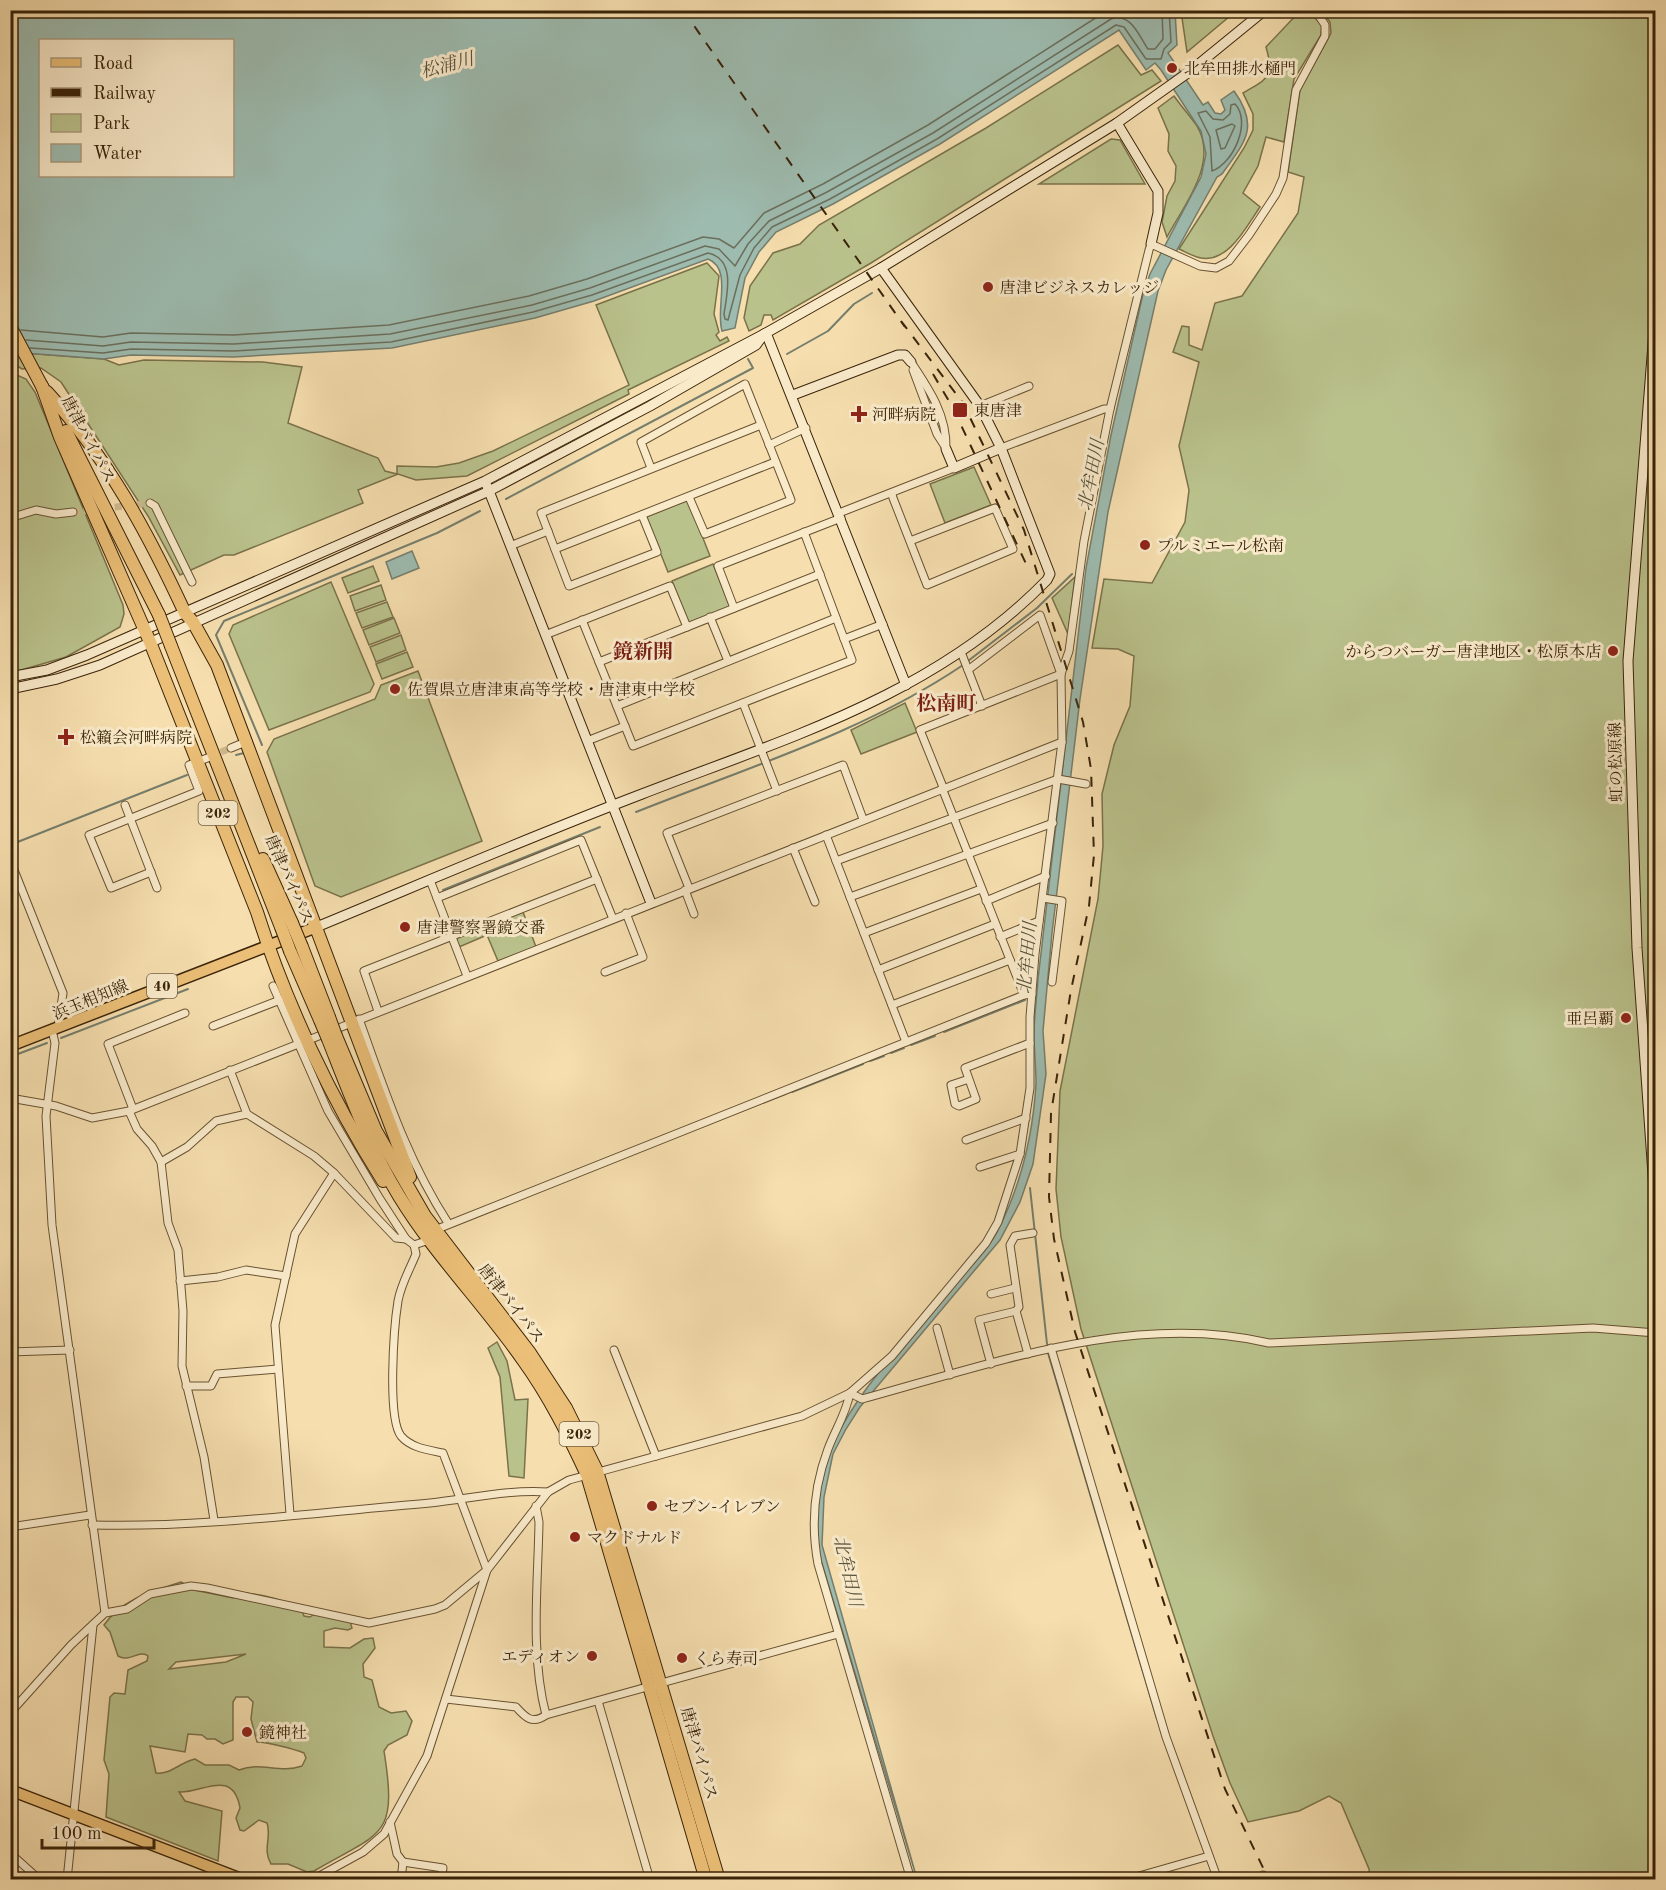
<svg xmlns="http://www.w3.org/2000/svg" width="1666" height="1890" viewBox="0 0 1666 1890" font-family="'Old Standard TT','Noto Serif JP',serif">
<rect width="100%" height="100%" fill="#f6deae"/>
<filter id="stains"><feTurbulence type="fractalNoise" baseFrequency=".00333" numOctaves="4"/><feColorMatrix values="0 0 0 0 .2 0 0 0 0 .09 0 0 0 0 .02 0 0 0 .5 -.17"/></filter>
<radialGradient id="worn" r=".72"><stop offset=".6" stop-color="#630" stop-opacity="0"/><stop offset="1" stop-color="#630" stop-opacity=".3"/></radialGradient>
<g fill="#bac28c" stroke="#7a724a" stroke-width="1.5" fill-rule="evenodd">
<polygon points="1181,11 1181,10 1236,11 1187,52"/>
<path d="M1300 11H1308L1322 25 1321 35 1294 79 1284 142 1266 137 1258 166 1243 193 1260 207C1247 225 1229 263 1201 258 1194 257 1186 252 1179 249L1244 148 1253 130V114L1243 93C1268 78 1275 78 1266 47Z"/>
<polygon points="1321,11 1655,11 1655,1879 1370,1879 1369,1869 1341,1803 1329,1796 1299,1811 1248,1822 1230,1783 1213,1736 1081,1329 1061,1237 1056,1189 1060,1091 1098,899 1103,846 1102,794 1114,745 1130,706 1134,656 1118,649 1092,648 1104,579 1152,583 1185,522 1189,490 1179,446 1199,362 1173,352 1182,326 1189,327 1189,345 1202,350 1215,303 1242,296 1298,213 1304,177 1288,172 1300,90 1331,33 1330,22"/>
<polygon points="1118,45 1141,75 1152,70 1161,81 871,263 773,320 771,315 764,315 761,325 749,331 744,318 750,286 773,253 800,244 819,225 986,128"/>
<path d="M1174 96C1181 106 1190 116 1197 126 1219 163 1184 205 1167 237L1162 222 1167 196 1175 181 1176 166 1168 151 1169 134 1158 108Z"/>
<polygon points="1111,139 1120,140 1145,184 1039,184"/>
<polygon points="707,263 719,276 714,314 719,332 716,335 720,341 727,337 729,341 628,390 629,394 467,476 416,480 398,474 358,490 363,503 234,555 224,555 180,575 148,516 61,382 41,368 22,369 11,362 10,352 104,359 119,365 144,360 263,362 302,367 288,423 378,458 385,471 397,474 397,466 436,467 459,463 493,451 629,385 596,305"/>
<polygon points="10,372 26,379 35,392 123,605 124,614 120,627 66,657 11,673"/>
<polygon points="974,467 991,505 945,523 930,484"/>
<polygon points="688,500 710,556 668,572 646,517"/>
<polygon points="713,564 730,607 688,623 672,581"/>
<polygon points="373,566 379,581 348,593 342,578"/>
<polygon points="1075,577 1068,634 1052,598"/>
<polygon points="331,582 374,684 370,692 269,730 229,634 233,625"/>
<polygon points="381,585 386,600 355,611 350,596"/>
<polygon points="387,602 393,617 362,628 356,613"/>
<polygon points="394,618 400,633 369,645 363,630"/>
<polygon points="401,635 406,650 376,662 370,647"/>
<polygon points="407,652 413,667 382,679 376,664"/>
<polygon points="418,671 482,841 341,897 315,886 267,752 274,739 375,699 381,685"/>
<polygon points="905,703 917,732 861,754 851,730"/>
<polygon points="523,912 536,947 498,961 487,935 459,947 456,938"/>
<polygon points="497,1342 507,1361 515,1400 528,1399 524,1478 509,1476 500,1377 488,1348"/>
<path d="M181 1582 194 1590 233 1598 239 1593C260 1593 282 1600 301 1608L304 1616 310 1617 319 1611 349 1618 352 1628 348 1630 335 1628 324 1631V1647L350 1648 364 1639 373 1638 375 1648 363 1664 364 1677 372 1680 379 1707 391 1713 406 1711 412 1721 407 1735 388 1745 384 1751C398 1839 382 1831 314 1871L307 1872 288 1864H271C262 1849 272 1837 267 1823L259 1820 244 1831 240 1830 236 1818 240 1808C233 1767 201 1794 179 1792L185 1801 222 1811 218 1861 106 1817 109 1774 104 1760 110 1697 114 1693 125 1694 128 1670 147 1661 148 1656C140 1649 129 1663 118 1656L110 1632 104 1625C122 1599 153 1591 181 1582ZM246 1654 226 1662 169 1669 176 1662ZM236 1697H248L253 1702 251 1719 257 1742C267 1742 294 1749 304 1753L306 1758 302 1766C279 1774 261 1761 239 1770L229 1765H205L195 1759C180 1762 171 1775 156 1773L150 1746 185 1752 188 1734 202 1735 207 1739H215L223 1744 233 1740V1702Z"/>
</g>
<g fill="#9dbbaf" stroke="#757e6d" stroke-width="1.5" fill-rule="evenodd">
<path d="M18 10 1175 11 1177 45 1168 53 1203 105 1208 102 1215 113 1221 114 1225 110 1221 100 1234 91C1260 127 1245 142 1222 174L1217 177 1166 270 1158 291 1108 512 1080 699 1052 933 1043 1031 1046 1074 1033 1164 1020 1202 1000 1240 860 1407 846 1429 833 1454 824 1497 822 1545 917 1879 818 1550C801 1435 891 1362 957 1282 971 1265 990 1248 999 1228 1021 1184 1033 1133 1036 1084 1036 1067 1034 1050 1034 1034 1034 1016 1037 997 1038 979L1086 568 1111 435 1143 294 1150 274 1201 177 1206 154 1201 131 1161 70 1155 63 1146 70 1119 30 940 144 833 204 776 232 759 252 745 278 735 328 722 331C715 308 733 269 708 259L594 301 535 318 392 348 234 357 131 355 104 359 11 352 10 13ZM40 40H232V176H40Z"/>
<polygon points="412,551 419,568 392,579 386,562"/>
</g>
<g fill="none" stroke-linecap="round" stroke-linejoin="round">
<g stroke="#6b6f5c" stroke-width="1.5">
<path d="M1235 104C1252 122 1233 164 1212 171L1210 137 1198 113 1206 111 1213 119 1223 120 1230 114 1231 105Z"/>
<polygon points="1232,124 1235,126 1225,148 1221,149 1216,130"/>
<polyline points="21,330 103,337 131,333 234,335 389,325 529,296 587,279 703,237 719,239 734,248 764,213 823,184 928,125 1108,10"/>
<path d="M26 340 103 346 131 342 234 344 390 334 532 305 590 288 705 246 719 249 735 266 748 244 769 221 827 192 933 133 1111 19C1131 12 1139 36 1148 49H1155L1163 39 1162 10"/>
<path d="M30 348 103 353 131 349 234 351 391 342 533 312 592 295 708 253C736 259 727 294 724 314L725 319 728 320 740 275 754 248 772 227 830 199 937 139 1116 25 1124 27 1146 59H1161L1164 49 1171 42 1169 10"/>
</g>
<g stroke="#757e6d" stroke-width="2">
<polyline points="787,354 828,331 854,304 872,293"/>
<polyline points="506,499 753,368 748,359"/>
<polyline points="968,661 1037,608 1072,574"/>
<polyline points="262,745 216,635 224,621 437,533 480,511"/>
<polyline points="236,755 244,753"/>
<path d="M636 812C746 768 864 732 963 665"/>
<polyline points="10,845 187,775"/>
<polyline points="443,890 600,827"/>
<polyline points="944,1032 1025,1000"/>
<polyline points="61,1038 188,989"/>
<polyline points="911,1045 935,1036"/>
<polyline points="891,1053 904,1048"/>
<polyline points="10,1057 47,1043"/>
<polyline points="870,1061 884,1056"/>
<polyline points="792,1092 863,1064"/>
<polyline points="696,1129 785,1094"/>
<polyline points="1030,1188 1048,1353 1157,1719"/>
</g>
<g stroke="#d0b98d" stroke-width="7" stroke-dasharray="7 3.5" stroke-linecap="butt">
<polyline points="73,512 150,503"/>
<polyline points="211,756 231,748"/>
</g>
<g stroke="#685232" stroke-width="9">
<g id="street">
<path d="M911 362C929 389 947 415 946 449"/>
<polyline points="913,370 937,434 946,448"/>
<polyline points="980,406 1029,386"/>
<polyline points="769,445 806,428"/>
<polyline points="1001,448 1104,409 1110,409"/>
<polyline points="651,468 641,442 745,384 791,500 705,534 689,497"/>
<polyline points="892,494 893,498 927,585 1013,549 995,508 910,541"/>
<polyline points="150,503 155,506 192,582"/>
<polyline points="839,513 954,468"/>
<polyline points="642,515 657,552 569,586 541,513 761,425"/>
<polyline points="10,518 36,510 56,514 73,512"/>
<polyline points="510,546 548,531"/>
<polyline points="555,549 775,462"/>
<polyline points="734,608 718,566 841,518"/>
<polyline points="710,617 728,661"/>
<polyline points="582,620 633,746 852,660 804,532"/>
<polyline points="545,635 670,586 687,627"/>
<polyline points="844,639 883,624"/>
<polyline points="961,652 982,706"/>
<polyline points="599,662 820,574"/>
<polyline points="743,703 777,791"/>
<polyline points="617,706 836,618"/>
<polyline points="587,741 625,726"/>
<polyline points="231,748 248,741"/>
<polyline points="943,787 920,730 1061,674 1040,615 968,670"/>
<polyline points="942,788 1024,995"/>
<polyline points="125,805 157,888"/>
<polyline points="826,835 906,1042"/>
<polyline points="793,848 815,902"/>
<polyline points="10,860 63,993 58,1028"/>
<polyline points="836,861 1058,779 1086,784"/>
<polyline points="151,872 111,888 89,835 199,791 189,765 210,757"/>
<polyline points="430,880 467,976"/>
<polyline points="689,888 667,833 843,765 863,819"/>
<polyline points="685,890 694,914"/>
<polyline points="850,897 1053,823"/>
<polyline points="437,898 581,840 613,919"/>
<polyline points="1043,898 1062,901 1052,982"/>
<polyline points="986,901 1046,876"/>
<polyline points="864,933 981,889"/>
<polyline points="1000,937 1039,921"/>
<polyline points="878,970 995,924"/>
<polyline points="605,972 643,957 626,913"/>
<polyline points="273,986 328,1111 380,1199 406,1239 414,1245 429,1240"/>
<polyline points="892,1005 1010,960"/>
<polyline points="378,1011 364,971 597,879"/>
<path d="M359 1019C385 1091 406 1158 448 1223"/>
<polyline points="213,1026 280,1000"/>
<polyline points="52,1030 55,1043 46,1116 52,1225 105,1613"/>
<polyline points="230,1070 247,1114 314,1156 334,1173 396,1238 406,1239"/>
<polyline points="969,1079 951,1085 955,1104 959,1106 976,1099 965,1068 1030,1043"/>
<polyline points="10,1098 56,1106 92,1118 129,1111 1062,742"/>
<polyline points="133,1109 108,1044 185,1013"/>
<polyline points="129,1111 137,1129 152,1146 161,1162 168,1223 178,1250 183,1311 182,1366 204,1457 214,1520"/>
<polyline points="966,1140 1026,1118"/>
<polyline points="161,1162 187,1147 216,1121 247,1114"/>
<polyline points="980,1167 1020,1154"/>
<polyline points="435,1230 1024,995 1032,994"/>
<polyline points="180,1281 218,1277 246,1270 286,1276"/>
<polyline points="991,1294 1015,1288"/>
<polyline points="937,1328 950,1375"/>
<polyline points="1051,1348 1166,1737 1218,1880"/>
<polyline points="614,1350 656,1456"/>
<polyline points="10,1352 70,1350"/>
<polyline points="1028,1354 1016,1311 1019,1307 1010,1245 1015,1236 1033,1233"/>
<polyline points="991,1364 979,1320 1016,1311"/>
<polyline points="186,1386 211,1386 217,1374 278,1369"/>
<path d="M850 1393 862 1399C991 1364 1135 1311 1269 1343L1593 1328 1656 1333"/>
<path d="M850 1393C846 1414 835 1430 828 1449 814 1486 811 1526 818 1564L911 1880"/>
<path d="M536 1506 539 1522C538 1585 530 1654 546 1715L838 1634"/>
<polyline points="290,1514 275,1325 295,1234 334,1173"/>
<path d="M92 1525C203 1528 319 1512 430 1503 469 1499 509 1489 548 1492"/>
<polyline points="10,1527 90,1515"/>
<path d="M446 1699 516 1707C525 1717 532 1725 546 1715"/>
<polyline points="598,1701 650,1880"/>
<polyline points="10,1713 71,1645 105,1613 127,1609 150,1594 191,1586 207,1588 369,1623 435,1609 445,1605 487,1570 548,1492 569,1480 802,1416 850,1393 892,1356 986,1243 998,1222 1020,1154 1030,1088 1030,1017 1035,954 1062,742 1061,674 1069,651 1084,541 1110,409 1149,250 1151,244 1200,266 1216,268 1229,261 1249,235 1276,194 1283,178 1296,90 1325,36 1325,25 1315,10"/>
<polyline points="390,1822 397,1854 403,1862 401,1880"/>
<polyline points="10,1853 40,1880"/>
<polyline points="403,1862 443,1868 441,1880"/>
<polyline points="1263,1875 1265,1880"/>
<polyline points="67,1880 93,1625"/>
<path d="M312 1880 363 1852 384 1834 427 1756 487 1570 443 1453C429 1450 411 1448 401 1436 387 1418 394 1326 398 1301 401 1284 410 1269 416 1254L414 1245"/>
<polyline points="1125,1880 1209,1856"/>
</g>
</g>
<g stroke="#392309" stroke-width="11">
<g id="secondary">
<polyline points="1117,123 1158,191 1158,213 1151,244"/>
<polyline points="1656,306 1628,661 1637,948 1656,1217"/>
<polyline points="766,333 906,685"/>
<polyline points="793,395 898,355 905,355 911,362"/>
<polyline points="946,449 954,468 1001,448"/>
<polyline points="487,486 651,903"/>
<polyline points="10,677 47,670 87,655 485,481 766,333 881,268 1117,123 1189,72 1265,10"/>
<polyline points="10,689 57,679 100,665 489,491 650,406 756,345 764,334"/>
<path d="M314 928C423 883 532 836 642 794 787 738 935 695 1047 580L1050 574 1001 448 980 406 881 268"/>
</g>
</g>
<g stroke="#392309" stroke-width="13">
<g id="primary">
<polyline points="10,1046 314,928"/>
<polyline points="10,1790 244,1880"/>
</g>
</g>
<g stroke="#392309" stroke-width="14">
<g id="highway">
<polyline points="10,326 45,392"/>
<path d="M42 386 60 437 150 642 257 912C286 1004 331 1099 383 1181"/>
<path d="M47 392C107 457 148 533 185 613L193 622 217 665 410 1177"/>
<polyline points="66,431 159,615"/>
<polyline points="171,646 281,927"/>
<polyline points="263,859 292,923"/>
<polyline points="302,947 329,1017"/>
<polyline points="290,951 320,1020"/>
<polyline points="336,1036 376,1131 425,1216 530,1353 566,1408 597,1471 719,1880"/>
<path d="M328 1039C349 1092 369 1147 399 1196 435 1255 484 1304 523 1360 549 1396 568 1434 587 1475L706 1880"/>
</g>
</g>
<use href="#street" stroke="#f9eaca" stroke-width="7"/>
<use href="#secondary" stroke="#f9eaca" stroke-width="9"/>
<use href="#primary" stroke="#ebbf77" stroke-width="10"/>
<use href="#highway" stroke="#ebbf77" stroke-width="12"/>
<g stroke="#392309" stroke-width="2" stroke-dasharray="10 10" stroke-linecap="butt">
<polyline points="683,10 905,327"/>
<polyline points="901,321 963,403 1024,530 1083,722 1091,769 1094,855 1089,906 1071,990 1051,1113 1049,1197 1054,1239 1075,1332 1225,1789 1269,1880"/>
<polyline points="933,374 953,408 1028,568"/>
</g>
<g stroke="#392309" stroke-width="14" stroke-linecap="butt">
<g id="highway-bridge">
<polyline points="159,615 171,646"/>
<polyline points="292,923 302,947"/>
<polyline points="281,927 290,951"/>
<polyline points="329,1017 336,1036"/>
<polyline points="320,1020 328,1039"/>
</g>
</g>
<use href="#highway-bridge" stroke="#ebbf77" stroke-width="12"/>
</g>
<g fill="#8f2418" stroke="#f9eaca" stroke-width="2">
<circle cx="1172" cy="68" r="6"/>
<circle cx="988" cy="287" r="6"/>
<rect x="952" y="402" width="16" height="16" rx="3"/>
<path d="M856 405h6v6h6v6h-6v6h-6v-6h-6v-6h6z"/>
<circle cx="1145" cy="545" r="6"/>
<circle cx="1613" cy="651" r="6"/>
<circle cx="395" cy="689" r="6"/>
<path d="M63 728h6v6h6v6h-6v6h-6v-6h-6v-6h6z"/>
<circle cx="405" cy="927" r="6"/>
<circle cx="1626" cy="1018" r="6"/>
<circle cx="652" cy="1506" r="6"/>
<circle cx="575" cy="1537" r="6"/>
<circle cx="592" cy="1656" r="6"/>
<circle cx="682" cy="1658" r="6"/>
<circle cx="247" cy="1732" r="6"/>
</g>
<g text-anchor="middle" stroke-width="6" stroke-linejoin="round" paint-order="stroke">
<g fill="#f9eaca" stroke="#735f43" stroke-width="1.5">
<rect x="198.5" y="801" width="39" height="24" rx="4.5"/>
<rect x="147" y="974" width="30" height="24" rx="4.5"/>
<rect x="559.5" y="1422" width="39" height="24" rx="4.5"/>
</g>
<g font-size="15" font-weight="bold" fill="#392309">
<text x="218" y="818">202</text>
<text x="162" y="991">40</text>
<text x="579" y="1439">202</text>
</g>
<g font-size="16" fill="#392309" stroke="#f9eaca" text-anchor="start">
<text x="1184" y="74">北牟田排水樋門</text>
<text x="1000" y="293">唐津ビジネスカレッジ</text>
<text x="974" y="416">東唐津</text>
<text x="872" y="420">河畔病院</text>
<text x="1157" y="551">プルミエール松南</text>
<text x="1601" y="657" text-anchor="end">からつバーガー唐津地区・松原本店</text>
<text x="407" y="695">佐賀県立唐津東高等学校・唐津東中学校</text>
<text x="80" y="743">松籟会河畔病院</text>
<text x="417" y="933">唐津警察署鏡交番</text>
<text x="1614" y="1024" text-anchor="end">亜呂覇</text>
<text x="664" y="1512">セブン-イレブン</text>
<text x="587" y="1543">マクドナルド</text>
<text x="580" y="1662" text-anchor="end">エディオン</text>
<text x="694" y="1664">くら寿司</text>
<text x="259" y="1738">鏡神社</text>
</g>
<g font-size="16" fill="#392309" stroke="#f9eaca">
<text transform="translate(89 439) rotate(62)" y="6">唐津バイパス</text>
<text transform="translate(1615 762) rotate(-91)" y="6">虹の松原線</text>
<text transform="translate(290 879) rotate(66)" y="6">唐津バイパス</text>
<text transform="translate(90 999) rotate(-22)" y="6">浜玉相知線</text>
<text transform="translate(512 1303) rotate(52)" y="6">唐津バイパス</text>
<text transform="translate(700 1753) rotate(74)" y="6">唐津バイパス</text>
</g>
<g font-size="18" font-style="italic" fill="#57513b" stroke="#f9eaca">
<text transform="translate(447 65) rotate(-15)" y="6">松浦川</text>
<text transform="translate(1091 475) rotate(-79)" y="6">北牟田川</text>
<text transform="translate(1027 958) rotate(-85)" y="6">北牟田川</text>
<text transform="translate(848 1571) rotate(77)" y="6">北牟田川</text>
</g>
<g font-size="20" font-weight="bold" fill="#7a1f14" stroke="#f9eaca">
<text x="643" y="658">鏡新開</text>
<text x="946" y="710">松南町</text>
</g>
</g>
<rect width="1666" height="1890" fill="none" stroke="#f6deae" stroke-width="36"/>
<rect x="12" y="12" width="1642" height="1866" fill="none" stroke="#392309" stroke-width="3"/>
<rect x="18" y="18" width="1630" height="1854" fill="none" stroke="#392309" stroke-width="1.5"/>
<rect x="39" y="39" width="195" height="138" fill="#f9eaca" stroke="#ac9a7d" stroke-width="1.5"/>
<rect x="51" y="58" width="30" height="9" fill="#ebbf77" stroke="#ac9a7d" stroke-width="1.5"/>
<text x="93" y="69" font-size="18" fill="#392309">Road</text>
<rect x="51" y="88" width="30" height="9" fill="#392309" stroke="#ac9a7d" stroke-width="1.5"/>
<text x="93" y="99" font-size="18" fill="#392309">Railway</text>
<rect x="51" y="114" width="30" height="18" fill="#bac28c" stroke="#ac9a7d" stroke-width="1.5"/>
<text x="93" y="129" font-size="18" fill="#392309">Park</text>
<rect x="51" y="144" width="30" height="18" fill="#9dbbaf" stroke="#ac9a7d" stroke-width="1.5"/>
<text x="93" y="159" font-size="18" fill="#392309">Water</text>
<path d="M42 1839v9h112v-9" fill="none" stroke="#392309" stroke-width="3"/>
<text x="51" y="1839" font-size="18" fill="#392309" stroke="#f9eaca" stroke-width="4.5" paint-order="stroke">100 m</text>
<rect width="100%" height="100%" filter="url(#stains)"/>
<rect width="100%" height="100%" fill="url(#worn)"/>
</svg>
